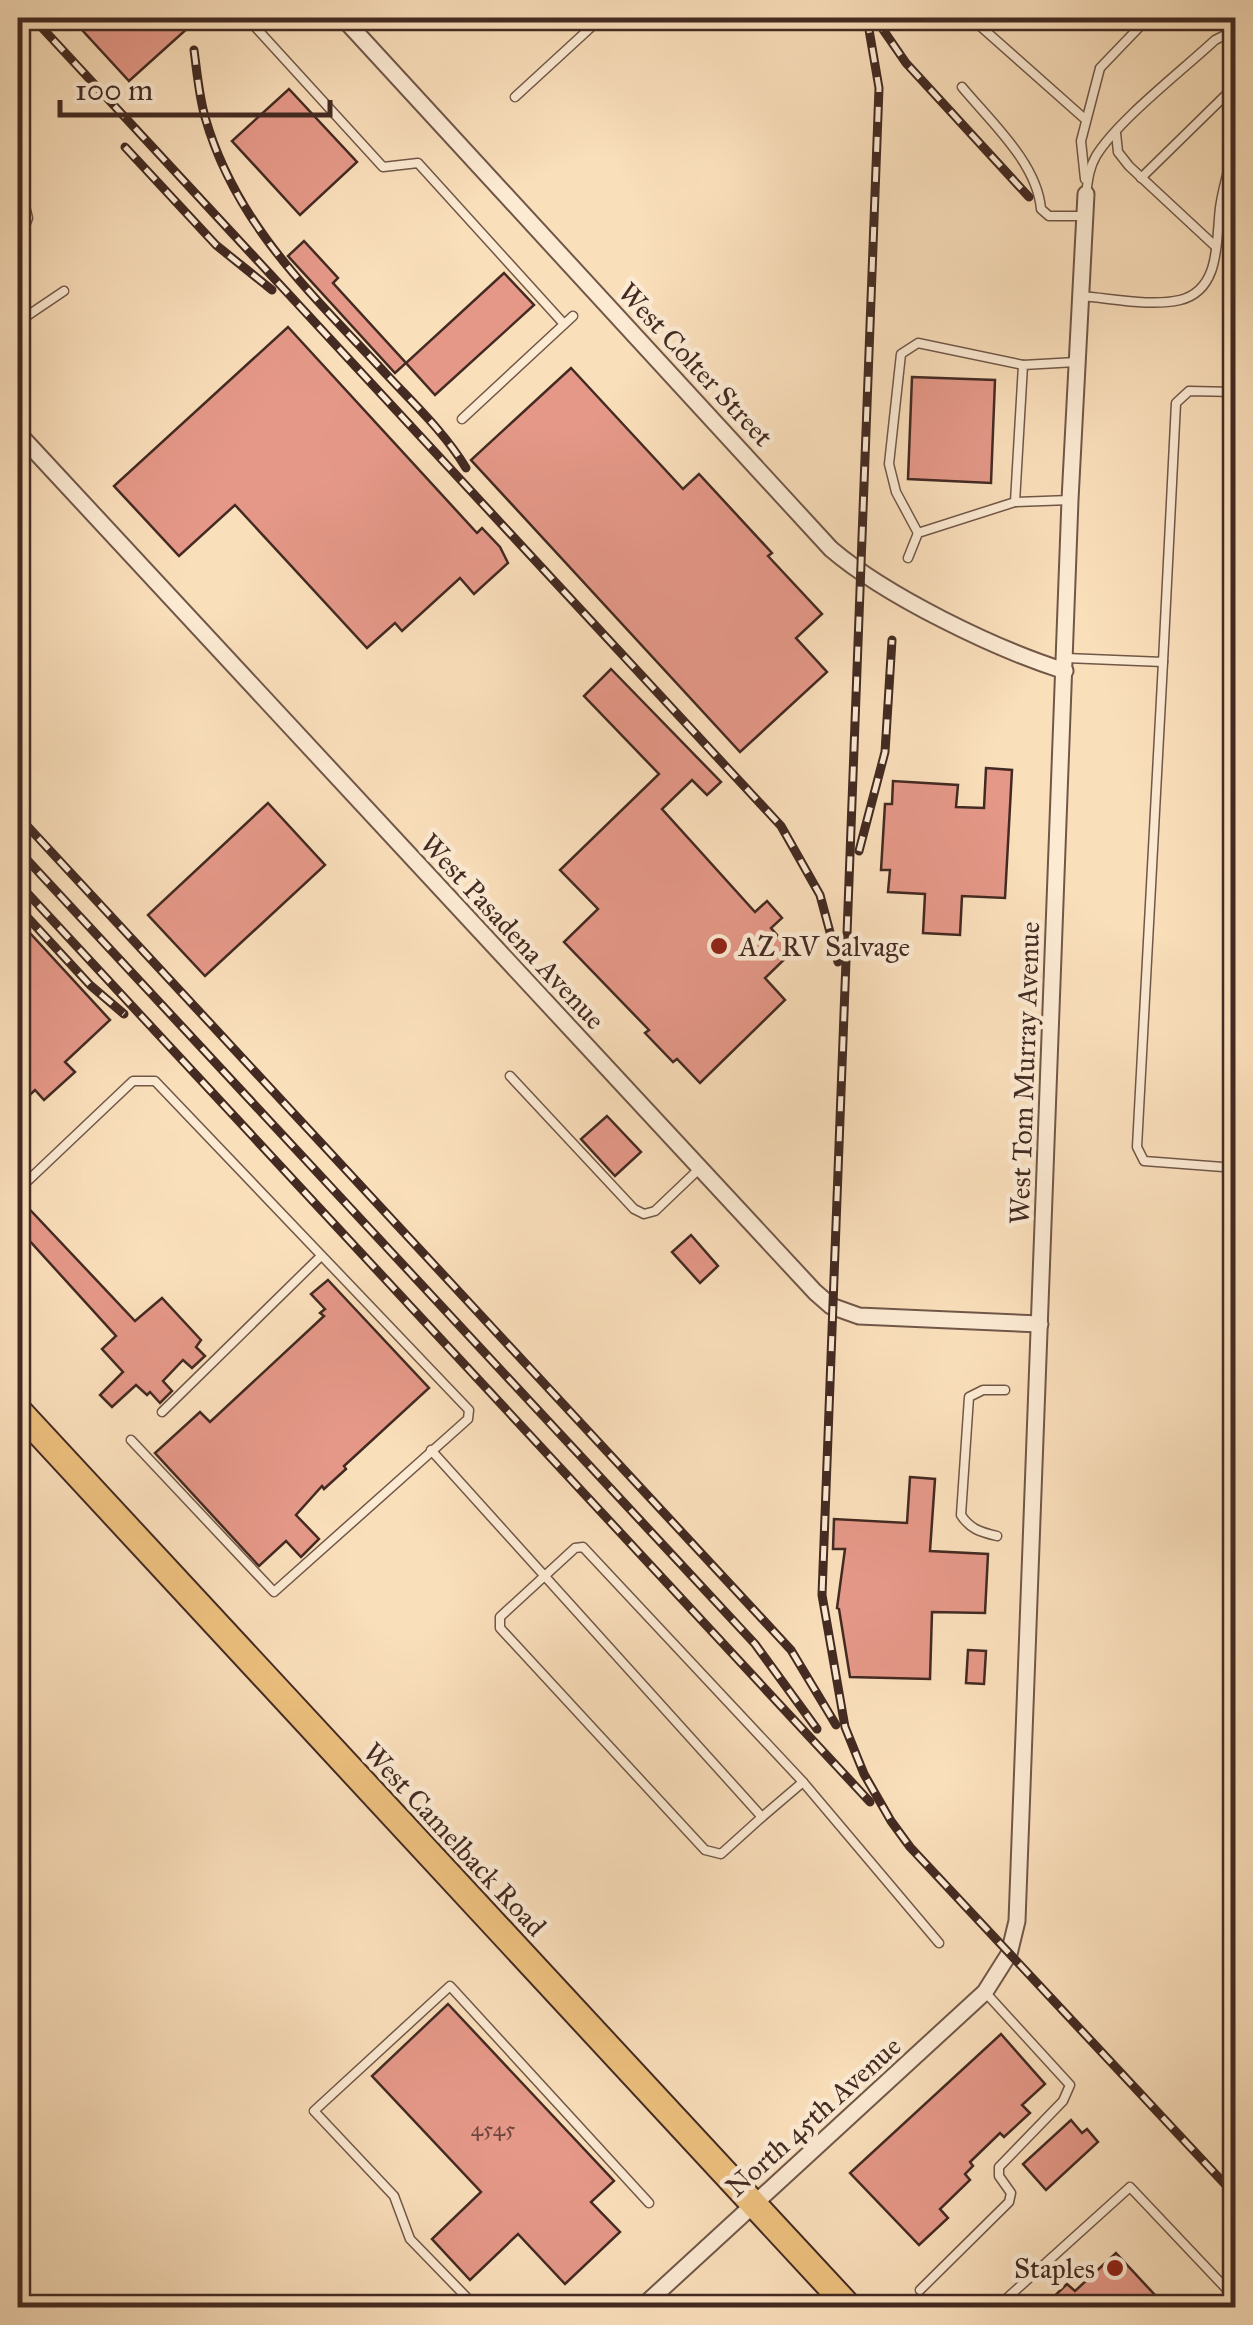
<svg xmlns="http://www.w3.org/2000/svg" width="1253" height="2325" viewBox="0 0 1253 2325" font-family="'IM FELL Great Primer',serif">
<rect width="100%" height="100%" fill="#fadfbb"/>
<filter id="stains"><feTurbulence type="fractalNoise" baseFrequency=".002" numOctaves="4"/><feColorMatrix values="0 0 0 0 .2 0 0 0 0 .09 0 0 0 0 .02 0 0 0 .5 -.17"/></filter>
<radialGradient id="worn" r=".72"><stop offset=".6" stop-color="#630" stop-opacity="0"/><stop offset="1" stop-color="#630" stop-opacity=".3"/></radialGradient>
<g fill="#e59888" stroke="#432a22" stroke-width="2.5">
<polygon points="71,18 199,18 129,81"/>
<polygon points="289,89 357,162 300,215 232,141"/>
<polygon points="304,241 338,278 333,283 406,363 395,373 288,256"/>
<polygon points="504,273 534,305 435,395 406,363"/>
<polygon points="288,327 477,533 482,528 500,547 508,563 474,594 460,578 402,631 395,623 367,648 235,505 179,556 114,486"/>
<polygon points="571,368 683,489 699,474 772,553 768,556 822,614 796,638 827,672 740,752 471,460"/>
<polygon points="912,377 995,380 991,483 908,479"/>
<polygon points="611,669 721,782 707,795 692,780 662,809 755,912 767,901 782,918 771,928 792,952 765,978 785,1000 700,1083 677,1059 673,1062 645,1033 649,1030 564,942 598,909 560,870 659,774 584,696"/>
<polygon points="986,768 1012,770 1005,898 962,896 960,935 923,933 925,894 888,892 890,870 881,870 885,804 892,804 893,781 958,785 956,807 984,808"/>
<polygon points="268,803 325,865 205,976 148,915"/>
<polygon points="18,920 110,1020 65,1062 75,1072 44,1100 35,1090 18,1106"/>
<polygon points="607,1116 641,1152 615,1176 581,1139"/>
<polygon points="18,1197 135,1321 162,1298 201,1340 196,1347 205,1356 192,1368 183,1360 163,1381 172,1391 160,1403 150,1392 147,1395 136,1385 112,1407 100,1395 123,1372 102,1349 116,1336 18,1228"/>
<polygon points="691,1235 718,1266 700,1283 672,1252"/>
<polygon points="328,1280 429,1388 344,1466 346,1469 324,1489 322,1486 296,1515 319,1539 301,1557 286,1541 259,1566 155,1453 200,1412 210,1422 324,1316 320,1313 325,1309 311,1294"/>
<polygon points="910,1477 935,1479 930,1551 988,1554 985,1613 932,1612 930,1679 850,1677 839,1609 837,1608 845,1549 833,1549 834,1519 907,1523"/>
<polygon points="968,1650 986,1651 984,1684 966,1683"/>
<polygon points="448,2004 614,2181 591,2202 620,2232 565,2284 518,2234 470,2280 432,2239 481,2192 372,2076"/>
<polygon points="1001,2034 1045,2084 1022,2105 1030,2113 1004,2137 1000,2133 970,2162 973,2166 965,2174 970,2180 940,2209 948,2218 919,2245 850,2173"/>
<polygon points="1071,2120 1082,2133 1087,2129 1098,2142 1046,2190 1023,2164"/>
<polygon points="1116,2253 1167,2308 1042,2308 1067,2284 1075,2291"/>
</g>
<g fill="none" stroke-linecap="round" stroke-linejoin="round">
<g stroke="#715748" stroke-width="11">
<g id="service">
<polyline points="247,18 383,167 418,163 564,324"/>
<polyline points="971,18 1086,120"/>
<path d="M962 87C991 122 1037 163 1041 209L1049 216H1085"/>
<polyline points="515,97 601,18"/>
<polyline points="1116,133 1118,152 1129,166 1215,246"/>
<polyline points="1141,178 1236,85"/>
<polyline points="18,179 28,218 18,244"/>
<polyline points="1085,179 1081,141 1100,68 1148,18"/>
<path d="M1086 194C1088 180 1089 168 1096 156 1118 120 1183 70 1215 40L1223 36 1236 41"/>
<path d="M1080 296C1111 298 1150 307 1180 300 1221 290 1216 240 1220 208 1223 185 1231 163 1236 140"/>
<polyline points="18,322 64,291"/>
<polyline points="462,419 573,316"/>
<polyline points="1015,502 1070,500"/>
<polyline points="918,533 896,492 889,464 901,354 918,343 1023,365"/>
<polyline points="908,558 918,533 1015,502 1023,365 1076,362"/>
<polyline points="1066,658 1163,662 1176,403 1189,391 1236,392"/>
<polyline points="1163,662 1137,1147 1144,1161 1236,1168"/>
<polyline points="510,1076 634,1209 644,1214 655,1211 699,1169"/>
<polyline points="18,1190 133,1081 155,1081 469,1410 468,1419 274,1592 131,1440"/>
<polyline points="162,1412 320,1257"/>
<polyline points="431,1450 762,1817 803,1782 939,1943"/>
<path d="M997 1536C980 1532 970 1529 961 1515L969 1397 983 1390H1005"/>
<polyline points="762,1817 721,1854 705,1850 500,1628 500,1617 575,1548 583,1547 803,1782"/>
<polyline points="920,2290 1009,2202 1011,2193 999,2176 999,2167 1063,2101 1070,2085 985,1992"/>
<polyline points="477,2308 410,2239 394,2196 314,2111 450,1986 649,2203"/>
<polyline points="996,2308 1130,2187 1236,2299"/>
</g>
</g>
<g stroke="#715748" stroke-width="19">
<g id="minor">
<path d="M343 18 831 549C886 596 995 649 1065 671"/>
<polyline points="18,433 815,1292 831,1306 859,1316 1040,1324"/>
<polyline points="641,2308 985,1992 1009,1954 1017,1921 1070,500 1086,194"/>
</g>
</g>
<g stroke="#432a22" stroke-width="29">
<polyline id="primary" points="18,1410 850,2308"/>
</g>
<use href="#service" stroke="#fcead3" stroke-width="8"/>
<use href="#minor" stroke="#fcead3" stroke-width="15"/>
<use href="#primary" stroke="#edc07e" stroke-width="25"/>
<g stroke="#432a22" stroke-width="9">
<g id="rail">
<polyline points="33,18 781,826 820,895 838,962"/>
<polyline points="867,18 879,88 822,1595 845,1727 864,1774 891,1821 910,1847 1236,2196"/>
<polyline points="875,18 906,63 1029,197"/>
<path d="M194 50C197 72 199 96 205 117 236 226 313 295 387 375 414 404 445 433 466 468"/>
<polyline points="125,147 216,245 272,290"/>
<polyline points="18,816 791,1650 836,1725"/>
<polyline points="18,850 755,1644 817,1729"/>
<polyline points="859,851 885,752 892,640"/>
<polyline points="18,883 870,1802"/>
<polyline points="18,907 90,985 124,1014"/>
</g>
</g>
<use href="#rail" stroke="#fcead3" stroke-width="5" stroke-dasharray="15" stroke-linecap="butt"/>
</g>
<g fill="#8f2418" stroke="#fcead3" stroke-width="4">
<circle cx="719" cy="946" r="10"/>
<circle cx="1115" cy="2268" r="10"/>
</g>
<g text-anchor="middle" stroke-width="9" stroke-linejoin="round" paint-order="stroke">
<g font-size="22" fill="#6c463c">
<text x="493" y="2136">4545</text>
</g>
<g font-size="28" fill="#432a22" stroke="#fcead3">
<text transform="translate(696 364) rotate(47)" y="10">West Colter Street</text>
<text transform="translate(513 931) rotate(47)" y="10">West Pasadena Avenue</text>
<text transform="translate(1024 1073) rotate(-88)" y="10">West Tom Murray Avenue</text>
<text transform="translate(455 1839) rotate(47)" y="10">West Camelback Road</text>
<text transform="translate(813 2116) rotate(-42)" y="10">North 45th Avenue</text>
</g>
<g font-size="28" fill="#432a22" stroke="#fcead3" text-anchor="start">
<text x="739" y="956">AZ RV Salvage</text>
<text x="1095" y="2278" text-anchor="end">Staples</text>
</g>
</g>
<rect width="1253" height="2325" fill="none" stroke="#fadfbb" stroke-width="60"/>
<rect x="20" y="20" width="1213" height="2285" fill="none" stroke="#432a22" stroke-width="5"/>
<rect x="30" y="30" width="1193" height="2265" fill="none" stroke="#432a22" stroke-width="2.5"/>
<path d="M60 100v15h270v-15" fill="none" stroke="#432a22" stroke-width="5"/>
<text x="75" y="100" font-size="30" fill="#432a22" stroke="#fcead3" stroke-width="8" paint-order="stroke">100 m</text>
<rect width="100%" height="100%" filter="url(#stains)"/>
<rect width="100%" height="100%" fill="url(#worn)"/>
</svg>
